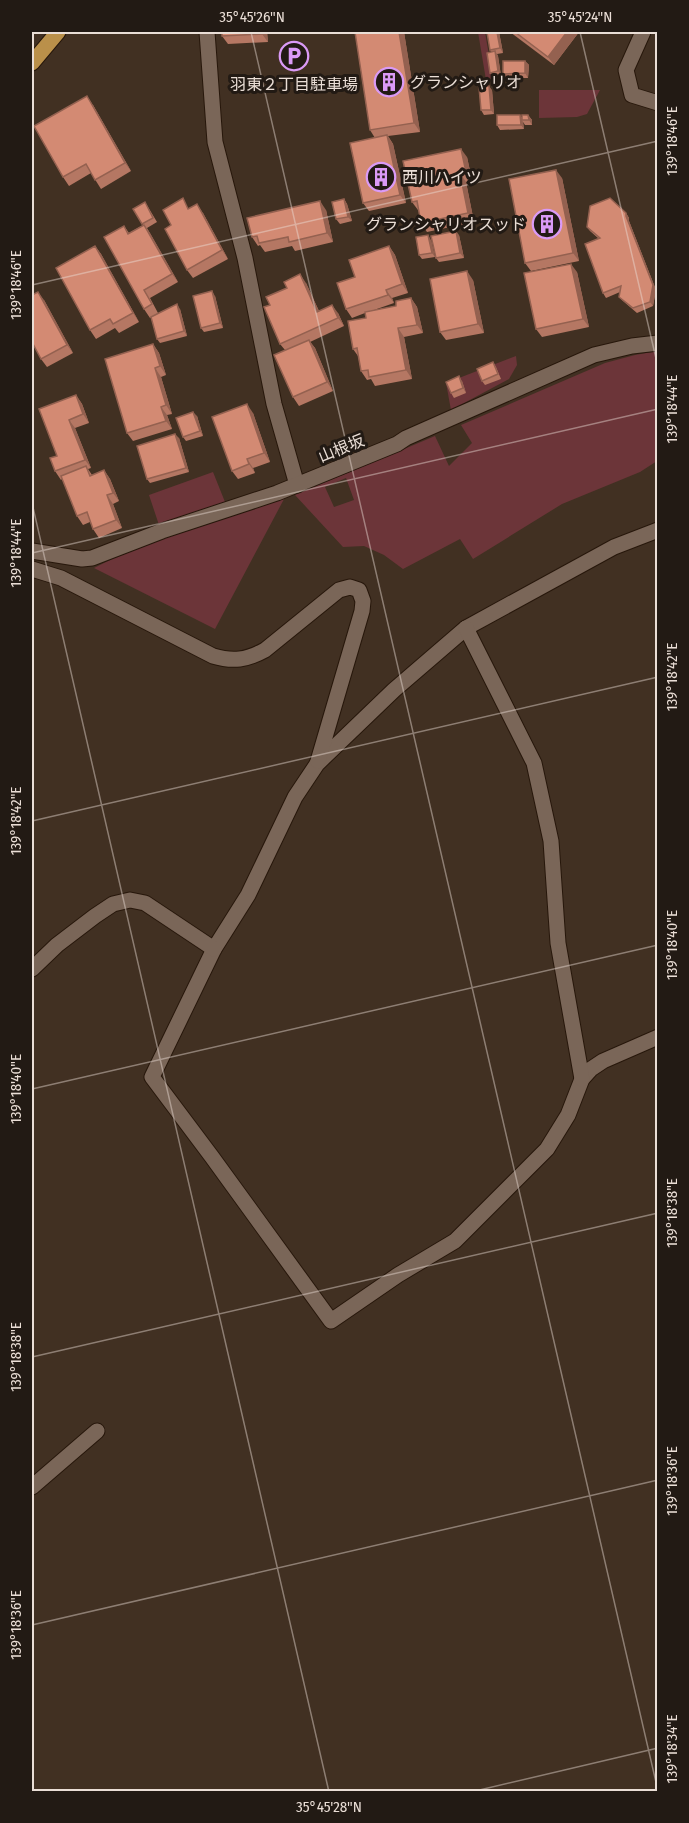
<svg xmlns="http://www.w3.org/2000/svg" width="689" height="1823" viewBox="0 0 689 1823" font-family="'Fira Sans Condensed','Noto Sans JP',sans-serif">
<rect width="100%" height="100%" fill="#413022"/>
<g fill="#6c3539" fill-rule="evenodd">
<polygon points="478,32 485,32 493,79 486,80"/>
<polygon points="539,90 600,90 587,114 577,117 539,118"/>
<path d="M657 351V461L640 472 562 504 473 559 460 539 403 569 384 555 364 546 343 547 295 495 435 436 449 466 472 443 461 425 605 363 635 355ZM346 478 354 500 334 507 325 487Z"/>
<polygon points="516,356 517,365 509,379 451,410 446,383"/>
<polygon points="213,472 225,502 159,525 149,495"/>
<polygon points="284,499 215,629 94,568 136,547"/>
</g>
<g fill="none" stroke-linecap="round" stroke-linejoin="round">
<g stroke="#27170b" stroke-width="17">
<g id="minor">
<polyline points="207,32 215,142 245,258 274,404 297,485"/>
<polyline points="643,32 626,70 632,95 658,103"/>
<polyline points="658,530 614,547 466,628 394,690 317,764 295,797 248,895 214,949 152,1077 212,1157 331,1321 398,1275 455,1241 547,1149 568,1115 582,1079 591,1069 603,1061 658,1037"/>
<polyline points="32,551 82,559 92,558 162,531 277,493 397,444 406,438 594,355 632,346 658,343"/>
<path d="M32 569 61 578 213 656C233 662 247 660 265 650L339 590 350 587 359 590 363 601 362 611 318 761"/>
<polyline points="466,628 534,763 551,841 558,943 582,1079"/>
<polyline points="32,969 57,945 95,916 113,904 130,900 145,903 214,949"/>
<polyline points="32,1487 97,1431"/>
</g>
</g>
<g stroke="#27170b" stroke-width="17">
<polyline id="primary" points="32,63 58,32"/>
</g>
<use href="#minor" stroke="#7a6658" stroke-width="15"/>
<use href="#primary" stroke="#ba904a" stroke-width="15"/>
</g>
<g fill="#b57763">
<polygon points="222,32 267,32 268,42 228,44 222,36"/>
<polygon points="355,32 404,32 420,132 388,136 393,144 406,203 369,211 363,203 375,138 370,130"/>
<polygon points="499,32 503,53 497,54 498,56 501,76 493,77 490,73 492,52 490,50"/>
<polygon points="510,32 579,32 554,65"/>
<polygon points="525,61 529,65 528,78 506,78 503,74"/>
<polygon points="492,90 494,114 484,115 481,110"/>
<polygon points="93,105 131,171 101,189 91,173 69,186 63,177"/>
<polygon points="528,115 532,120 532,125 525,125 523,122 524,129 500,130 497,125"/>
<polygon points="467,157 472,180 466,182 474,222 427,232 421,223 419,210 418,210 412,202"/>
<polygon points="562,178 579,261 531,271 525,263"/>
<polygon points="344,199 347,204 352,221 340,224 336,219"/>
<polygon points="145,202 157,222 147,228 178,282 150,298 158,313 150,318 144,309 124,226 129,233 143,225 133,209"/>
<polygon points="190,208 203,213 228,259 193,278 187,270 171,225"/>
<polygon points="326,210 333,242 295,251 292,246 265,252 260,245 258,246 252,237"/>
<polygon points="626,213 629,218 629,221 656,290 653,306 637,313 623,301 619,297 620,292 606,298 603,293 598,238 590,231 587,227"/>
<polygon points="459,235 464,258 439,262 436,258"/>
<polygon points="431,240 435,257 422,259 419,255"/>
<polygon points="95,246 101,254 139,322 119,333 115,328 96,339 90,330"/>
<polygon points="389,246 395,255 408,293 392,298 394,303 374,310 396,306 411,298 417,307 423,333 404,337 412,379 375,386 371,379 367,380 361,371 358,356 353,349 366,318 365,313 352,318 346,309 355,277"/>
<polygon points="577,272 589,327 542,337 536,329"/>
<polygon points="473,280 484,333 446,340 440,332"/>
<polygon points="306,283 319,311 338,313 344,326 310,342 315,348 333,391 299,406 293,397 285,350 280,344"/>
<polygon points="215,296 223,328 204,332 201,328"/>
<polygon points="44,300 73,353 47,367 41,359"/>
<polygon points="180,309 187,336 160,343 157,339"/>
<polygon points="153,344 159,353 166,375 161,377 172,414 167,415 172,429 133,441 127,433"/>
<polygon points="493,362 496,367 501,379 485,385 482,381"/>
<polygon points="462,381 466,393 454,398 451,393"/>
<polygon points="76,395 82,404 89,423 75,428 91,468 88,469 92,475 104,470 110,479 119,501 113,504 122,528 99,538 93,529 90,522 83,525 77,516 62,479 61,480 55,471 57,456"/>
<polygon points="253,413 270,462 253,468 255,473 238,479 232,471"/>
<polygon points="197,416 203,436 186,441 183,437"/>
<polygon points="179,438 189,472 150,483 147,479"/>
</g>
<g fill="#946150">
<polygon points="262,32 267,32 268,42 262,34"/>
<polygon points="399,32 404,32 420,132 414,123"/>
<polygon points="497,32 499,32 503,53 500,48"/>
<polygon points="567,32 579,32 554,65 548,57"/>
<polygon points="495,51 498,56 501,76 498,71"/>
<polygon points="525,61 529,65 528,78 525,73"/>
<polygon points="489,86 492,90 494,114 491,110"/>
<polygon points="87,96 93,105 131,171 125,163"/>
<polygon points="520,115 523,119 522,120 523,122 524,129 521,125"/>
<polygon points="528,115 532,120 532,125 529,120"/>
<polygon points="387,135 393,144 406,203 400,195"/>
<polygon points="461,149 467,157 472,180 466,172"/>
<polygon points="556,170 562,178 579,261 573,253"/>
<polygon points="460,173 466,182 474,222 468,213"/>
<polygon points="344,199 347,204 352,221 348,217"/>
<polygon points="320,201 326,210 333,242 327,233"/>
<polygon points="197,204 203,213 228,259 222,250"/>
<polygon points="626,213 629,218 629,221 656,290 653,306 650,302 626,216"/>
<polygon points="144,225 150,233 178,282 172,274"/>
<polygon points="456,231 459,235 464,258 460,253"/>
<polygon points="428,235 431,240 435,257 432,253"/>
<polygon points="95,246 101,254 139,322 133,313"/>
<polygon points="389,246 395,255 408,293 402,284"/>
<polygon points="571,264 577,272 589,327 583,319"/>
<polygon points="467,271 473,280 484,333 478,324"/>
<polygon points="300,274 306,283 323,320 317,312"/>
<polygon points="386,290 392,298 394,303 388,295"/>
<polygon points="212,291 215,296 223,328 220,323"/>
<polygon points="38,292 44,300 73,353 67,345"/>
<polygon points="411,298 417,307 423,333 417,325"/>
<polygon points="177,304 180,309 187,336 184,331"/>
<polygon points="332,305 338,313 344,326 338,318"/>
<polygon points="398,328 404,337 412,379 406,370"/>
<polygon points="309,340 315,348 333,391 327,382"/>
<polygon points="153,344 159,353 166,375 160,366"/>
<polygon points="155,368 161,377 172,414 166,405"/>
<polygon points="459,376 462,381 466,393 463,388"/>
<polygon points="76,395 82,404 89,423 83,414"/>
<polygon points="247,404 253,413 270,462 264,453"/>
<polygon points="161,407 167,415 172,429 166,421"/>
<polygon points="193,412 197,416 203,436 200,431"/>
<polygon points="69,420 75,428 91,468 85,460"/>
<polygon points="175,434 179,438 189,472 186,468"/>
<polygon points="247,459 253,468 255,473 249,464"/>
<polygon points="104,470 110,479 119,501 113,493"/>
<polygon points="107,495 113,504 122,528 116,520"/>
</g>
<g fill="#d38a73" stroke="#946150" stroke-width="1.5">
<polygon points="222,32 262,32 262,34 222,36"/>
<polygon points="355,32 399,32 414,123 370,130"/>
<polygon points="487,32 497,32 500,48 490,50"/>
<polygon points="515,32 567,32 548,57"/>
<polygon points="495,51 498,71 490,73 487,53"/>
<polygon points="503,61 525,61 525,73 503,74"/>
<polygon points="489,86 491,110 481,110 479,87"/>
<polygon points="87,96 125,163 95,180 86,164 63,177 34,126"/>
<polygon points="497,115 520,115 521,125 497,125"/>
<polygon points="522,115 528,115 529,120 522,120"/>
<polygon points="387,135 400,195 363,203 350,143"/>
<polygon points="461,149 466,172 460,173 468,213 421,223 417,201 412,202 403,161"/>
<polygon points="556,170 573,253 525,263 509,179"/>
<polygon points="183,198 188,209 197,204 222,250 187,270 165,229 171,225 163,210"/>
<polygon points="610,198 626,213 626,216 653,285 650,302 633,308 619,297 621,286 603,293 585,244 600,238 587,227 590,206"/>
<polygon points="344,199 348,217 336,219 332,202"/>
<polygon points="320,201 327,233 289,242 288,237 259,243 257,236 252,237 247,218"/>
<polygon points="145,202 153,218 142,224 133,209"/>
<polygon points="144,225 172,274 144,290 152,304 144,309 104,237 124,226 128,234"/>
<polygon points="456,231 460,253 436,258 431,236"/>
<polygon points="428,235 432,253 419,255 416,237"/>
<polygon points="95,246 133,313 113,324 110,319 90,330 56,268"/>
<polygon points="389,246 402,284 386,290 388,295 346,309 337,283 355,277 349,260"/>
<polygon points="571,264 583,319 536,329 524,273"/>
<polygon points="467,271 478,324 440,332 430,279"/>
<polygon points="300,274 317,312 332,305 338,318 280,344 264,307 270,305 266,297 287,288 284,282"/>
<polygon points="212,291 220,323 201,328 193,296"/>
<polygon points="38,292 67,345 41,359 32,342 32,295"/>
<polygon points="411,298 417,325 398,328 406,370 369,377 368,370 361,371 357,348 353,349 348,321 366,318 365,312 396,306 396,301"/>
<polygon points="177,304 184,331 157,339 151,317"/>
<polygon points="309,340 327,382 293,397 274,355"/>
<polygon points="153,344 160,366 155,368 166,405 161,407 166,421 127,433 105,359"/>
<polygon points="493,362 498,374 482,381 477,369"/>
<polygon points="459,376 463,388 451,393 446,382"/>
<polygon points="76,395 83,414 69,420 85,460 55,471 50,458 57,456 39,409"/>
<polygon points="247,404 264,453 247,459 249,464 232,471 212,417"/>
<polygon points="193,412 200,431 183,437 176,418"/>
<polygon points="175,434 186,468 147,479 137,446"/>
<polygon points="86,466 90,476 104,470 113,493 107,495 116,520 93,529 87,512 77,516 61,476"/>
</g>
<path fill="none" stroke="#eaded6" stroke-width="1.5" stroke-opacity="0.45" d="M251 32 658 1791M580 32 658 367M32 285 658 141M32 503 329 1792M32 553 658 409M32 821 658 677M32 1089 658 945M32 1357 658 1213M32 1625 658 1480M471 1792 658 1748"/>
<defs>
<g id="parking-ring" transform="scale(1.5)"><circle r="9.5" fill="#221a14" stroke="#da9af6" stroke-width="1.5"/><path d="M-3.5-5.5H1a3.5 3.5 0 0 1 0 7H-1V5.5H-3.5ZM-1-3.4V-.6H.8a1.4 1.4 0 0 0 0-2.8Z" fill="#da9af6"/></g>
<g id="building-ring" transform="scale(1.5)"><circle r="9.5" fill="#221a14" stroke="#da9af6" stroke-width="1.5"/><path d="M-4-6H4V6H1V3H-1V6H-4ZM-2.5-4.3h1.7v1.8h-1.7ZM.8-4.3h1.7v1.8H.8ZM-2.5-1h1.7V.8h-1.7ZM.8-1h1.7V.8H.8Z" fill="#da9af6"/></g>
</defs>
<g fill-rule="evenodd">
<use href="#parking-ring" x="294" y="56"/>
<use href="#building-ring" x="389" y="82"/>
<use href="#building-ring" x="381" y="177"/>
<use href="#building-ring" x="547" y="224"/>
</g>
<g text-anchor="middle" stroke-width="6" stroke-linejoin="round" paint-order="stroke">
<g font-size="16" fill="#eaded6" stroke="#221a14" text-anchor="start">
<text x="410" y="88">グランシャリオ</text>
<text x="294" y="90" text-anchor="middle">羽東２丁目駐車場</text>
<text x="402" y="183">西川ハイツ</text>
<text x="526" y="230" text-anchor="end">グランシャリオスッド</text>
</g>
<g font-size="16" fill="#eaded6" stroke="#221a14">
<text transform="translate(341 448) rotate(-22)" y="6">山根坂</text>
</g>
</g>
<rect width="689" height="1823" fill="none" stroke="#221a14" stroke-width="66"/>
<rect x="33" y="33" width="623" height="1757" fill="none" stroke="#eaded6" stroke-width="2"/>
<g font-size="15" text-anchor="middle" fill="#eaded6">
<text x="252" y="22">35°45'26"N</text>
<text x="580" y="22">35°45'24"N</text>
<text transform="translate(672 141) rotate(-90)" y="5">139°18'46"E</text>
<text transform="translate(16 285) rotate(-90)" y="5">139°18'46"E</text>
<text transform="translate(672 409) rotate(-90)" y="5">139°18'44"E</text>
<text transform="translate(16 553) rotate(-90)" y="5">139°18'44"E</text>
<text transform="translate(672 677) rotate(-90)" y="5">139°18'42"E</text>
<text transform="translate(16 821) rotate(-90)" y="5">139°18'42"E</text>
<text transform="translate(672 945) rotate(-90)" y="5">139°18'40"E</text>
<text transform="translate(16 1089) rotate(-90)" y="5">139°18'40"E</text>
<text transform="translate(672 1213) rotate(-90)" y="5">139°18'38"E</text>
<text transform="translate(16 1357) rotate(-90)" y="5">139°18'38"E</text>
<text transform="translate(672 1481) rotate(-90)" y="5">139°18'36"E</text>
<text transform="translate(16 1625) rotate(-90)" y="5">139°18'36"E</text>
<text transform="translate(672 1749) rotate(-90)" y="5">139°18'34"E</text>
<text x="329" y="1812">35°45'28"N</text>
</g>
</svg>
